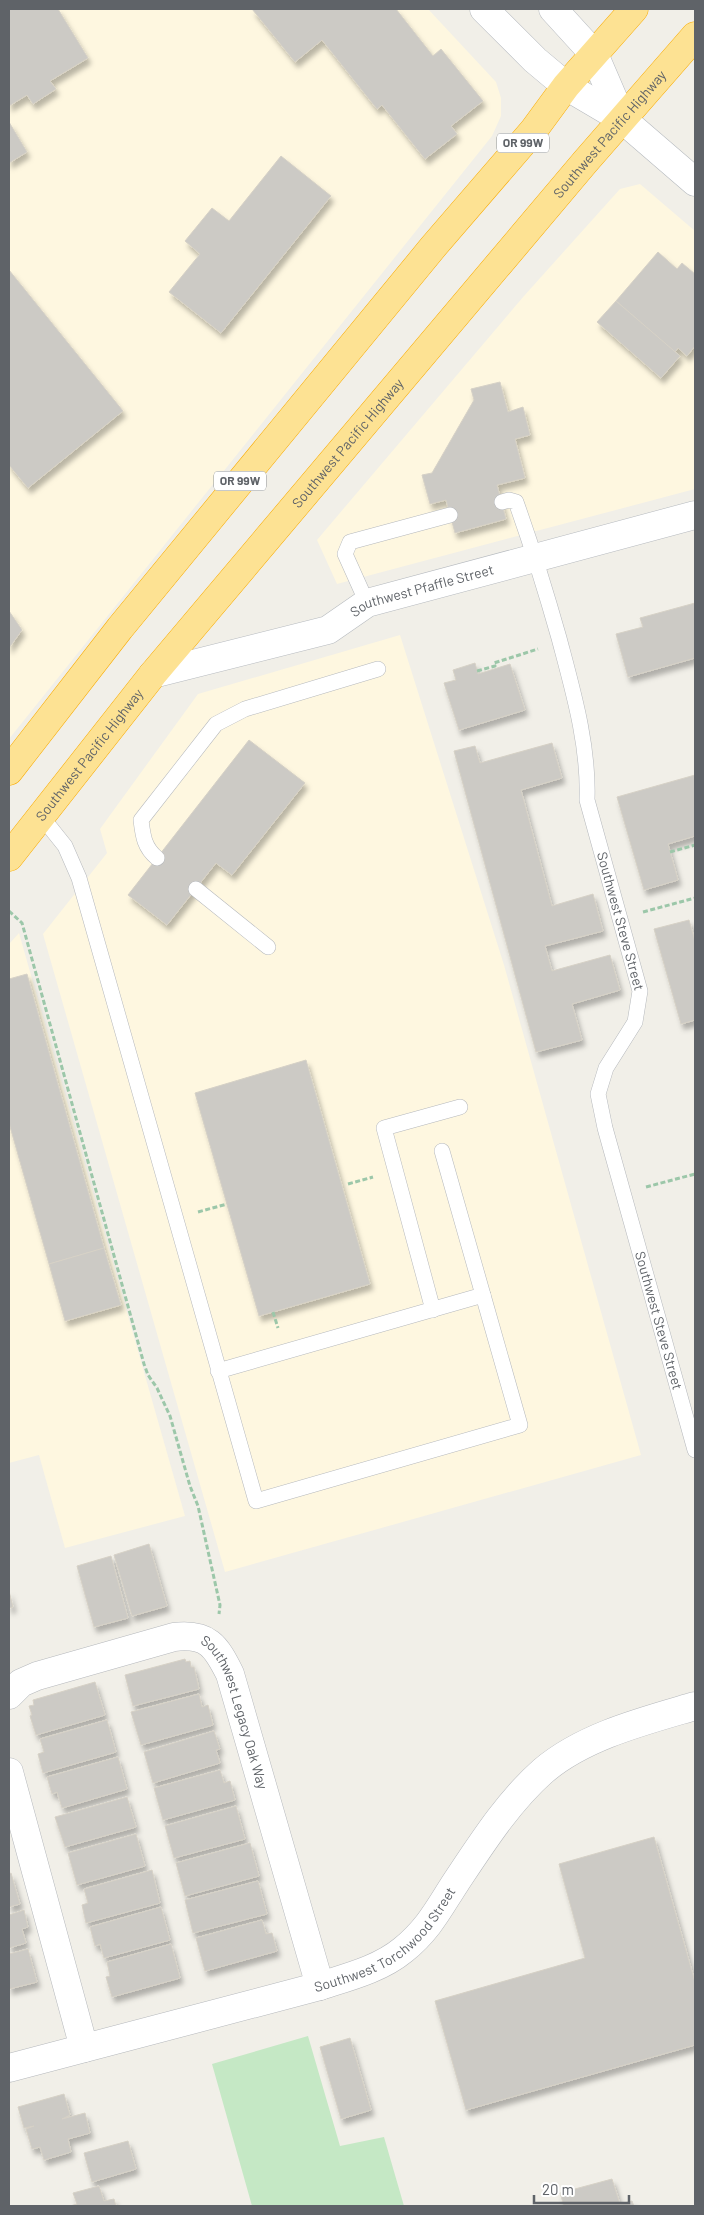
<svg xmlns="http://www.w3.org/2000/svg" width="704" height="2215" viewBox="0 0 704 2215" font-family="Barlow,sans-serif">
<defs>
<filter id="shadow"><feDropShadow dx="3" dy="5.5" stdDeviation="2.5" flood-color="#0004"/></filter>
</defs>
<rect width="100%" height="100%" fill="#f1efe8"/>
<g fill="#fef7e0">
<polygon points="9,9 428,9 496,82 501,98 501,116 492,136 9,739"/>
<polygon points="640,184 695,231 695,489 337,584 317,540 524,296 620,189"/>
<polygon points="400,635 504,965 641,1455 225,1572 43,934 107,853 100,829 198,694"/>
<polygon points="19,933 185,1516 65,1548 39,1455 9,1463 9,944"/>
</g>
<polygon fill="#c5e8c5" points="308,2036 340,2146 384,2137 404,2206 252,2206 212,2064"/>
<g fill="#cccac5" stroke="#d6d1c6" filter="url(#shadow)">
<polygon points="9,9 58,9 88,58 50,81 56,89 33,104 27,95 9,106"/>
<polygon points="252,9 396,9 433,56 441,49 483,101 451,126 457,134 425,159 382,105 377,109 322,40 295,62"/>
<polygon points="9,122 27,152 9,163"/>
<polygon points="281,156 331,196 221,333 169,292 200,254 185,241 212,208 229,221"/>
<polygon points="658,252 677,269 682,263 695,274 695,346 687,356 678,348 675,352 616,301"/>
<polygon points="9,270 123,411 28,488 9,465"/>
<polygon points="616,301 680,356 661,378 597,322"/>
<polygon points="500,382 508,412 523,407 530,435 515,439 525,478 497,485 506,519 455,533 446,500 430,504 422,475 432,473 474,400 471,389"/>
<polygon points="695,603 695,658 628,677 616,634 643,627 640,618"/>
<polygon points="9,611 22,630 9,648"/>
<polygon points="475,663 478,674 510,664 525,710 459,730 444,683 456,680 453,670"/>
<polygon points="249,740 305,783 232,875 216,863 167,925 128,895"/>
<polygon points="552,743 562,778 521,790 552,906 593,894 603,931 545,946 552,971 610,955 620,990 572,1004 582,1040 536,1052 454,751 475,746 480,763"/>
<polygon points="695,775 695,836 668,844 678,880 644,890 617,797"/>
<polygon points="689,920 695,941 695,1020 681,1024 654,929"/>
<polygon points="27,974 104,1248 49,1264 9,1123 9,979"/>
<polygon points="306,1060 370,1284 259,1316 195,1093"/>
<polygon points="104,1248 121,1305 65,1321 49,1264"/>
<polygon points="149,1544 167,1606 132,1616 114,1555"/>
<polygon points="111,1556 128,1618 94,1627 77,1566"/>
<polygon points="9,1591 13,1607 9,1608"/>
<polygon points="185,1659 186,1662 190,1661 191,1667 194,1667 199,1689 133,1706 125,1675"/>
<polygon points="95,1682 105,1715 36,1735 30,1716 32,1715 29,1706 34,1705 33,1700"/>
<polygon points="199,1694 202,1707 208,1705 213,1725 141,1745 131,1712"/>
<polygon points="107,1720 116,1752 43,1773 38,1754 44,1752 40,1739"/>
<polygon points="214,1731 220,1749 216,1750 220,1763 153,1783 144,1752"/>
<polygon points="118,1757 127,1789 62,1808 57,1792 52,1794 47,1777"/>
<polygon points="220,1770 224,1783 230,1781 235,1800 163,1820 154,1788"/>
<polygon points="127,1797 136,1827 65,1847 55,1817"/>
<polygon points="236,1806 245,1839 174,1858 165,1826"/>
<polygon points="136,1834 145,1866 77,1885 68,1853"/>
<polygon points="654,1837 695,1982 695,2045 466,2110 435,2001 585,1958 559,1864"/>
<polygon points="250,1843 259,1876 185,1896 176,1863"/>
<polygon points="152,1870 160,1903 86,1923 82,1905 88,1903 84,1889"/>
<polygon points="11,1873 20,1904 9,1907 9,1874"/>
<polygon points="258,1881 267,1914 193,1933 185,1900"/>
<polygon points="161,1907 170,1940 104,1958 100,1944 95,1946 90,1927"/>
<polygon points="24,1910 28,1927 22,1929 26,1943 9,1948 9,1915"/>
<polygon points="262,1920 266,1934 272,1933 277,1951 205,1971 196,1938"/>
<polygon points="171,1944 180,1978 112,1997 106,1977 110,1976 107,1962"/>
<polygon points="28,1949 37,1982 9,1989 9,1954"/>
<polygon points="350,2038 371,2110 341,2119 320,2047"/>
<polygon points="64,2094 70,2115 62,2119 85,2113 90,2133 68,2139 71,2152 44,2160 40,2147 32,2149 26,2129 34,2126 24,2128 18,2107"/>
<polygon points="128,2141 136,2169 92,2182 84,2153"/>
<polygon points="612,2179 620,2204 632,2201 634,2206 564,2206 560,2193"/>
<polygon points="99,2186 104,2201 114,2199 116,2206 70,2206 77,2204 73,2193"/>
</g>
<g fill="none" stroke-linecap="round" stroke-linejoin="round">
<g stroke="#b5b8bc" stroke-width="16">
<g id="lane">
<path id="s1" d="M502 502 509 500 516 502C532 547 546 592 559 638 573 691 589 745 587 800L640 991 635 1022 606 1068 598 1094 605 1128 695 1450"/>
<polyline points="367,603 345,554 350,542 450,515"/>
<path d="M41 816 65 846 79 878C139 1086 196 1294 256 1501L520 1425 483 1295 218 1371"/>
<path d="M157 858C144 847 143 836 141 820L216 724 245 709 378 669"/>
<polyline points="196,889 268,947"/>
<polyline points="442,1151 483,1295"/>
<polyline points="433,1310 384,1128 460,1107"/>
</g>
</g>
<g stroke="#b5b8bc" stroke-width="29">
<g id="street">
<path id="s2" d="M9 1695 21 1683 37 1676 174 1637C208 1633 216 1646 230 1674L320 1986"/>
<polyline points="9,1772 84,2048"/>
<path id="s3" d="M9 2068 320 1986C348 1977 380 1969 403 1950 429 1929 439 1908 456 1882 482 1843 508 1802 543 1771 584 1736 644 1721 695 1706"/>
</g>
</g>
<g stroke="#b6babf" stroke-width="29">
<g id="secondary">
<polyline points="484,9 535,60 566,86 622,119 695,182"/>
<polyline points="553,9 594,54 622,119"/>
<path id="s4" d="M153 674 328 630 367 603 695 515"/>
</g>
</g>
<g stroke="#f9ab00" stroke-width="29">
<g id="highway">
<polyline points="9,771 120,628 433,247 533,131 566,86 634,9"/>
<path id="s5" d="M9 857 153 674 585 162 695 36"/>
</g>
</g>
<g stroke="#9cc7a9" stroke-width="3" stroke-dasharray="5 2.5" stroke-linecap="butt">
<polyline points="477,671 495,666 494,663 538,649"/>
<polyline points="670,852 695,845"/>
<polyline points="9,911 22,923 144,1364 148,1375 157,1388 170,1416 190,1486 198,1506 220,1605 219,1614"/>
<polyline points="643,912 695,898"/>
<polyline points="348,1184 373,1177"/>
<polyline points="646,1187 695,1174"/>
<polyline points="198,1212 227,1204"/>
<polyline points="273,1312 278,1328"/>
</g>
<use href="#lane" stroke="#fff" stroke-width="15"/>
<use href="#street" stroke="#fff" stroke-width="28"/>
<use href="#secondary" stroke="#fff" stroke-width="28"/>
<use href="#highway" stroke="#fde293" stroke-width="28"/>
</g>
<g text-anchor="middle" stroke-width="5" stroke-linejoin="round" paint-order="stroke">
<g fill="#fff" stroke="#8f9295" stroke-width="1">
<rect x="497" y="133.5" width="52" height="19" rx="4"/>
<rect x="214" y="471.5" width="52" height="19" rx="4"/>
</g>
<g font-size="12" font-weight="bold" fill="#5f6368">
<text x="523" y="147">OR 99W</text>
<text x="240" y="485">OR 99W</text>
</g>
<g font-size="14" fill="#5f6368" stroke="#fff">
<text dy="5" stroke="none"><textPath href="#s5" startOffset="940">Southwest Pacific Highway</textPath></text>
<text dy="5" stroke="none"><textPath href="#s5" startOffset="535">Southwest Pacific Highway</textPath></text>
<text dy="5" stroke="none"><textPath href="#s4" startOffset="284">Southwest Pfaffle Street</textPath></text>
<text dy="5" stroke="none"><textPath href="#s5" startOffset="130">Southwest Pacific Highway</textPath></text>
<text dy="5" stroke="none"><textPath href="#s1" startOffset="448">Southwest Steve Street</textPath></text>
<text dy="5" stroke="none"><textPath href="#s1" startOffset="868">Southwest Steve Street</textPath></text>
<text dy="5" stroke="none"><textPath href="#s2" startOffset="288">Southwest Legacy Oak Way</textPath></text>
<text dy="5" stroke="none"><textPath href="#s3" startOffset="404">Southwest Torchwood Street</textPath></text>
</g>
</g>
<rect width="704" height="2215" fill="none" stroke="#5f6368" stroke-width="20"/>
<path d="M534 2195v8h95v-8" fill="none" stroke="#5f6368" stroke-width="2.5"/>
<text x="542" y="2195" font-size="15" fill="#5f6368" stroke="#ffffff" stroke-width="4" paint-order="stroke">20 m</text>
</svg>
